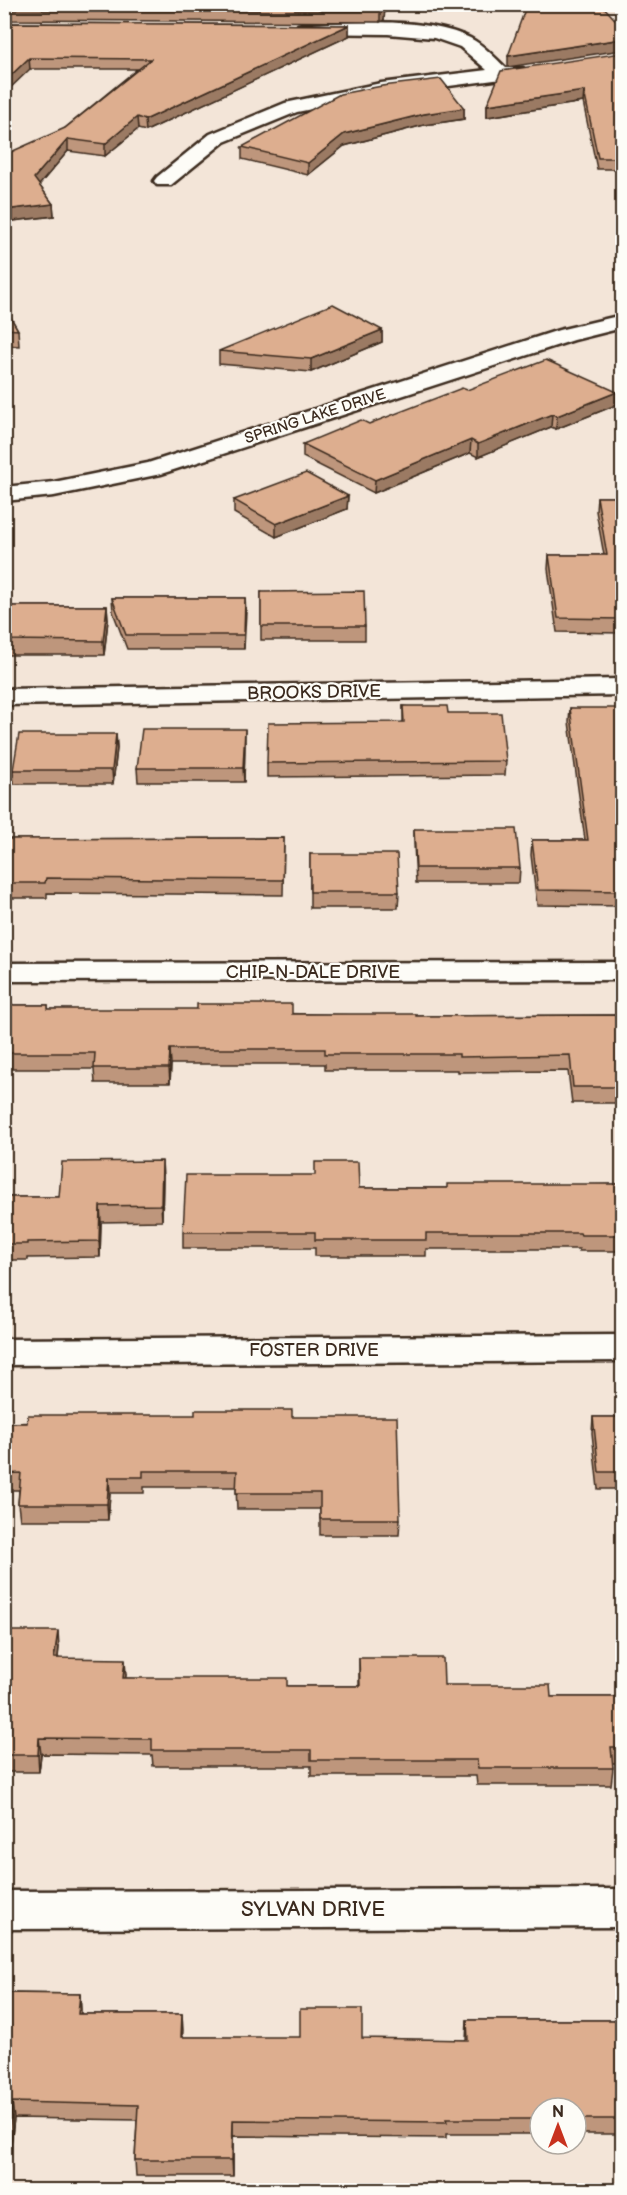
<svg xmlns="http://www.w3.org/2000/svg" width="627" height="2195" viewBox="0 0 627 2195" font-family="'Balsamiq Sans',sans-serif">
<rect width="100%" height="100%" fill="#f3e5d8"/>
<filter id="ink" filterUnits="userSpaceOnUse"><feTurbulence type="fractalNoise" baseFrequency=".0167" numOctaves="2"/><feDisplacementMap in="SourceGraphic" scale="12" xChannelSelector="R" yChannelSelector="G"/><feConvolveMatrix kernelMatrix="1 2 1 2 8 2 1 2 1" color-interpolation-filters="sRGB"/></filter>
<g filter="url(#ink)">
<g fill="none" stroke-linecap="round" stroke-linejoin="round">
<g stroke="#3b2a1e" stroke-width="5">
<g id="street">
<path d="M304 24C354 23 424 16 470 38 484 45 495 58 506 68H523L526 72 523 76 517 77 381 95 297 112 224 142 171 185H157L154 181 157 177 210 134 285 103 381 83 487 70 460 47 434 38 388 34 298 33 295 29 298 25Z"/>
<polygon points="622,315 622,328 574,340 161,474 54,496 4,501 4,487 54,482 148,463 559,330"/>
<polygon points="622,679 622,695 4,705 4,689"/>
<polygon points="622,962 622,980 4,981 4,963"/>
<polygon points="622,1335 622,1361 4,1365 4,1339"/>
<polygon points="622,1889 622,1927 4,1929 4,1891"/>
</g>
</g>
<use href="#street" fill="#fdfcf7" fill-rule="evenodd"/>
</g>
<g fill="#be967b" stroke="#3b2a1e" stroke-width="1.5">
<polygon points="4,4 381,4 384,20 380,22 4,20"/>
<polygon points="4,23 349,25 349,36 146,131 138,129 105,156 68,151 39,185 53,204 54,216 4,222 65,128 137,69 30,69"/>
<polygon points="622,53 622,169 597,169 583,102 487,117 487,105"/>
<polygon points="464,108 464,119 424,125 344,146 308,175 242,159 242,147"/>
<polygon points="4,306 18,330 19,346 4,345"/>
<polygon points="382,330 382,342 311,372 219,364 219,351"/>
<polygon points="467,390 616,405 556,429 551,427 478,457 470,453 374,493 303,457 303,444 369,424"/>
<polygon points="348,496 347,509 276,537 234,513 234,500"/>
<polygon points="597,497 622,497 622,633 557,632 548,569 549,555 604,555 596,511"/>
<polygon points="261,592 365,626 365,640 261,640"/>
<polygon points="112,598 245,598 244,649 127,649 113,612"/>
<polygon points="4,606 107,606 108,620 104,655 4,655"/>
<polygon points="403,706 448,713 506,761 505,775 267,777 267,763 403,722"/>
<polygon points="570,708 622,714 622,906 537,905 531,855 532,840 585,840 569,722"/>
<polygon points="116,734 117,748 113,784 14,784 13,770"/>
<polygon points="245,743 244,782 138,782 137,768"/>
<polygon points="414,829 520,868 519,883 416,883 414,844"/>
<polygon points="284,838 283,895 47,893 47,898 4,898 4,839"/>
<polygon points="310,854 399,892 398,908 310,908"/>
<polygon points="4,1005 48,1005 48,1009 416,1016 622,1015 622,1103 572,1103 568,1071 458,1072 458,1070 325,1070 325,1064 171,1064 170,1083 95,1083 94,1069 4,1069"/>
<polygon points="163,1177 162,1221 101,1222 100,1257 28,1258 28,1260 4,1260 4,1197 59,1197"/>
<polygon points="622,1184 622,1251 579,1251 579,1249 426,1249 426,1256 315,1256 315,1248 183,1248 183,1232 359,1188 447,1188"/>
<polygon points="292,1417 400,1519 399,1535 320,1535 320,1509 237,1509 236,1487 144,1487 144,1493 110,1493 108,1520 20,1520 18,1504 19,1490 4,1490 4,1423"/>
<polygon points="593,1417 622,1417 622,1489 598,1489 592,1433"/>
<polygon points="59,1647 58,1658 126,1675 125,1678 287,1686 359,1686 359,1658 444,1685 551,1697 622,1697 622,1763 612,1763 613,1768 611,1785 477,1785 476,1776 311,1776 311,1766 153,1766 152,1755 41,1754 39,1772 4,1772 4,1659"/>
<polygon points="4,1993 80,1994 81,2014 182,2014 182,2037 466,2040 467,2020 622,2020 622,2134 576,2134 576,2108 540,2108 540,2134 446,2134 446,2138 233,2136 233,2176 136,2176 135,2160 137,2120 14,2118 6,2188 4,2188"/>
</g>
<g fill="#9b7a64" stroke="#3b2a1e" stroke-width="1.5">
<polygon points="385,9 384,20 380,22 380,11"/>
<polygon points="349,25 349,36 146,131 145,120"/>
<polygon points="622,39 622,50 508,67 508,56"/>
<polygon points="29,58 30,69 4,94 4,82"/>
<polygon points="584,91 583,102 487,117 487,105"/>
<polygon points="464,108 464,119 424,125 344,146 308,175 308,163 344,134 424,114"/>
<polygon points="137,117 138,129 105,156 105,144"/>
<polygon points="68,139 68,151 35,190 34,178"/>
<polygon points="53,204 54,216 4,222 4,210"/>
<polygon points="382,330 382,342 311,372 311,359"/>
<polygon points="617,392 616,405 556,429 557,416"/>
<polygon points="552,414 551,427 478,457 478,444"/>
<polygon points="471,440 470,453 374,493 375,480"/>
<polygon points="348,496 347,509 276,537 276,524"/>
<polygon points="245,598 246,612 244,649 244,635"/>
<polygon points="107,606 108,620 104,655 103,641"/>
<polygon points="245,729 245,743 244,782 243,768"/>
<polygon points="116,734 117,748 113,784 112,770"/>
<polygon points="170,1049 171,1064 170,1083 169,1068"/>
<polygon points="162,1161 163,1177 162,1221 161,1205"/>
<polygon points="100,1206 101,1222 100,1257 99,1241"/>
<polygon points="109,1477 110,1493 108,1520 107,1504"/>
<polygon points="58,1631 59,1647 56,1675 54,1658"/>
<polygon points="125,1659 126,1675 124,1694 123,1678"/>
<polygon points="39,1738 41,1754 39,1772 38,1755"/>
<polygon points="80,1994 81,2010 79,2030 78,2014"/>
<polygon points="182,2014 183,2030 182,2053 181,2037"/>
<polygon points="12,2102 14,2118 6,2188 4,2170"/>
<polygon points="233,2120 233,2176 232,2160"/>
</g>
<g fill="#ddae8f" stroke="#3b2a1e" stroke-width="1.5">
<polygon points="4,4 381,4 385,9 380,11 4,10"/>
<polygon points="527,4 601,4 622,27 622,39 508,56"/>
<polygon points="4,23 349,25 145,120 137,117 105,144 68,139 34,178 53,204 4,210 4,155 65,128 151,59 29,58 4,82"/>
<polygon points="622,53 622,158 598,158 584,91 487,105 501,71"/>
<polygon points="441,79 464,108 424,114 344,134 308,163 242,147 340,94 382,86"/>
<polygon points="333,304 382,330 311,359 219,351"/>
<polygon points="4,306 18,330 4,329"/>
<polygon points="546,360 617,392 557,416 552,414 478,444 471,440 375,480 303,444 361,420 369,424 462,388 467,390"/>
<polygon points="306,473 348,496 276,524 234,500"/>
<polygon points="597,497 622,497 622,619 558,618 549,555 607,555"/>
<polygon points="364,591 365,626 261,626 261,592"/>
<polygon points="112,598 245,598 244,635 126,635"/>
<polygon points="4,606 107,606 103,641 4,640"/>
<polygon points="403,706 447,706 448,713 501,713 506,761 267,763 268,723 404,722"/>
<polygon points="570,708 621,708 622,714 622,891 538,890 532,840 588,840"/>
<polygon points="142,729 245,729 243,768 137,768"/>
<polygon points="19,734 116,734 112,770 13,770"/>
<polygon points="414,829 516,829 520,868 416,868"/>
<polygon points="284,838 283,880 46,878 45,883 4,883 4,839"/>
<polygon points="310,854 397,854 399,892 310,892"/>
<polygon points="197,1004 292,1004 292,1014 416,1014 416,1016 622,1015 622,1087 573,1087 570,1055 459,1057 459,1054 325,1054 325,1049 170,1049 169,1068 94,1068 95,1053 4,1053 4,1005 48,1005 48,1009 197,1009"/>
<polygon points="162,1161 161,1205 100,1206 99,1241 27,1242 27,1244 4,1244 4,1197 59,1197 62,1162"/>
<polygon points="315,1162 358,1162 359,1188 447,1188 447,1184 622,1184 622,1235 581,1235 580,1233 426,1233 426,1240 315,1240 315,1232 183,1232 186,1175 315,1175"/>
<polygon points="195,1410 292,1410 292,1417 397,1417 400,1519 320,1519 320,1493 236,1493 237,1471 143,1471 143,1477 109,1477 107,1504 18,1504 21,1473 4,1474 4,1423 27,1423 28,1415 195,1415"/>
<polygon points="593,1417 622,1417 622,1472 599,1472"/>
<polygon points="8,1631 58,1631 54,1658 125,1659 123,1678 287,1678 287,1686 360,1686 359,1658 443,1658 444,1685 550,1685 551,1697 622,1697 622,1747 611,1747 613,1768 478,1768 477,1760 311,1760 311,1750 152,1750 152,1739 39,1738 38,1755 4,1755 4,1659"/>
<polygon points="4,1993 80,1994 78,2014 182,2014 181,2037 300,2037 300,2009 362,2009 362,2038 468,2040 467,2020 622,2020 622,2119 576,2119 576,2108 540,2108 540,2119 446,2119 447,2122 233,2120 232,2160 135,2160 138,2105 12,2102 4,2170"/>
</g>
</g>
<g text-anchor="middle" stroke-width="4.5" stroke-linejoin="round" paint-order="stroke">
<g font-size="15" fill="#3b2a1e" stroke="#fdfcf7">
<text transform="translate(315 416) rotate(-18)" y="5">SPRING LAKE DRIVE</text>
</g>
<g font-size="18" fill="#3b2a1e" stroke="#fdfcf7">
<text transform="translate(314 692) rotate(-1)" y="6">BROOKS DRIVE</text>
<text x="313" y="978">CHIP-N-DALE DRIVE</text>
<text x="314" y="1356">FOSTER DRIVE</text>
</g>
<g font-size="21" fill="#3b2a1e" stroke="#fdfcf7">
<text x="313" y="1916">SYLVAN DRIVE</text>
</g>
</g>
<rect width="627" height="2195" fill="none" stroke="#fdfcf7" stroke-width="24"/>
<rect x="12" y="12" width="603" height="2171" fill="none" stroke="#3b2a1e" stroke-width="2" filter="url(#ink)"/>
<g transform="translate(558 2126)"><circle r="28" fill="#fdfcf7" stroke="#afa8a0" stroke-width="1.5"/>
<path d="M0-4.5L10 22L0 15L-10 22Z" fill="#c8321e"/>
<text y="-9" font-size="16" font-weight="bold" text-anchor="middle" fill="#3b2a1e">N</text>
</g>
</svg>
